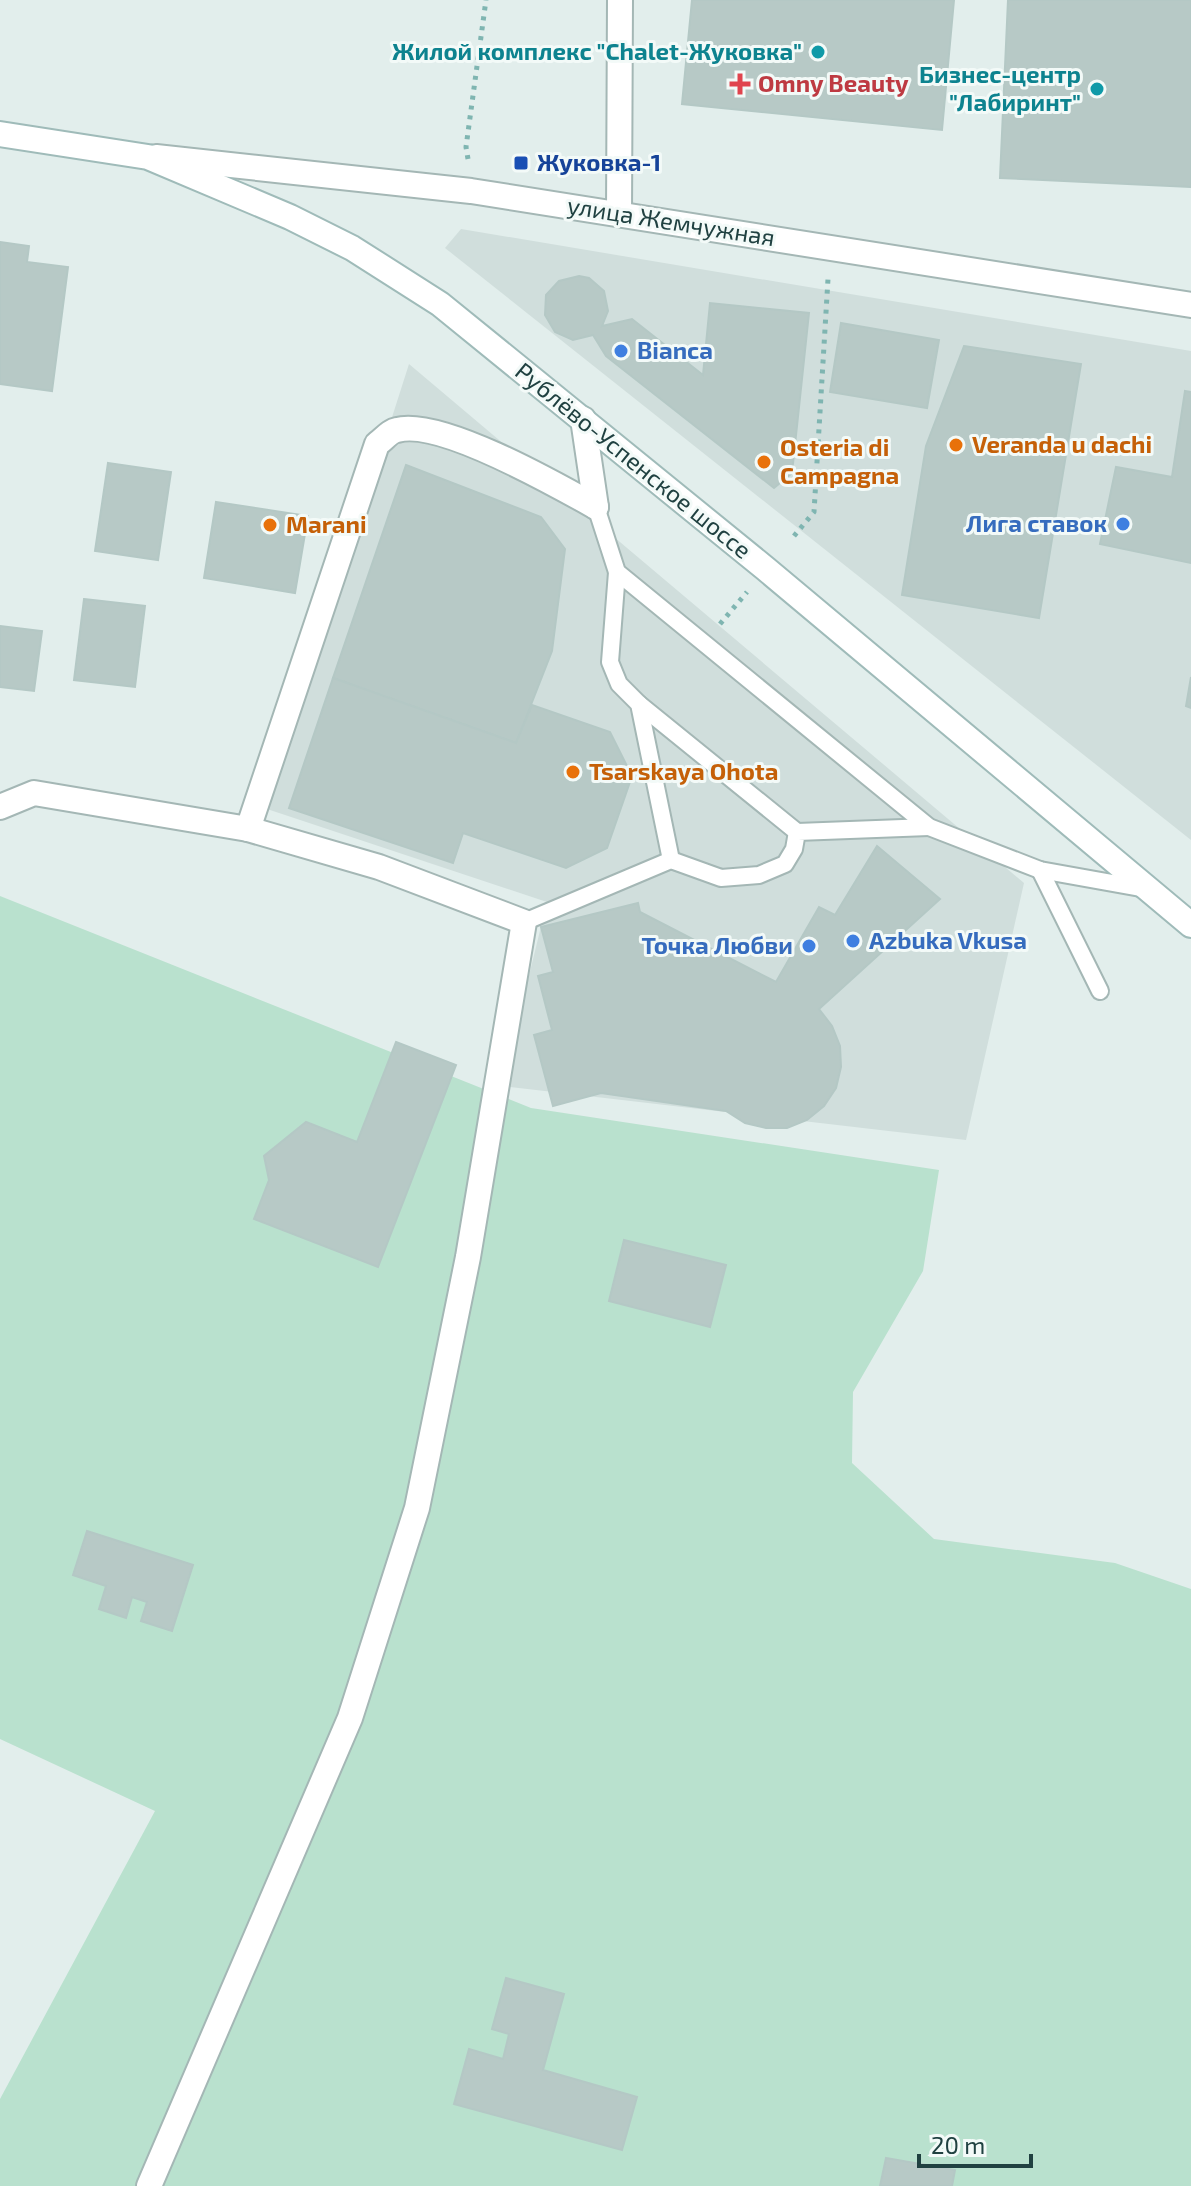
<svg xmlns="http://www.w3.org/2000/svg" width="1191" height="2186" viewBox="0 0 1191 2186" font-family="'Exo 2',sans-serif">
<rect width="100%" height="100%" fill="#e2eeec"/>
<g fill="#d0dedc">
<polygon points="461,229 1191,351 1191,840 445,248"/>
<polygon points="409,364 1024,883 966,1140 502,1086 547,902 267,809"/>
</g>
<polygon fill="#b9e1ce" points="0,896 531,1108 939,1170 923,1271 853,1392 852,1463 934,1539 1115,1563 1191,1589 1191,2186 0,2186 0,2099 155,1811 0,1739"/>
<g fill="#b7c9c6" stroke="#b4c8c5" stroke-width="2">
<polygon points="692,0 954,0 942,130 682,104"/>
<polygon points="1008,0 1191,0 1191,187 1000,178"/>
<polygon points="0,242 29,246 27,262 68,267 52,391 0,384"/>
<polygon points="579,276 589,278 604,291 608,311 602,326 632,319 703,375 710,303 809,313 792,473 774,488 606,356 593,335 573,340 555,332 545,315 546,295 559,281"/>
<polygon points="841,323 939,340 927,408 830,392"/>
<polygon points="964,346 1081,364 1039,618 902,595 926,446"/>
<polygon points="1185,391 1191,392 1191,563 1100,544 1116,467 1172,477"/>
<polygon points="108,463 171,472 158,560 95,551"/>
<polygon points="406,465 541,517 565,549 552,651 516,743 333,678"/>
<polygon points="216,502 308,516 295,593 204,578"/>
<polygon points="84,599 145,606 135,687 74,680"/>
<polygon points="0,626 42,631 34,691 0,687"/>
<polygon points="1191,677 1191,708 1186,706"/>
<polygon points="333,678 516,743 532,705 610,732 632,776 607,848 566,868 463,833 453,863 289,808"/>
<polygon points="877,846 940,899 819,1009 832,1026 840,1046 841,1067 836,1088 824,1106 807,1120 787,1128 766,1128 745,1123 726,1111 601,1093 553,1106 534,1035 552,1030 538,976 553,972 541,927 638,903 640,912 776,982 819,907 835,915"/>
<polygon points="396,1042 456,1065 378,1267 254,1219 269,1180 264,1156 306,1122 357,1142"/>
<polygon points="624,1240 726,1265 710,1327 609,1301"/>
<polygon points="87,1531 193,1565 172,1631 141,1621 147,1602 132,1597 126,1618 99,1609 106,1586 73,1575"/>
<polygon points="506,1978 564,1994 543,2070 637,2097 622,2150 454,2104 469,2049 503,2059 509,2034 492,2029"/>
<polygon points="886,2158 955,2170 952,2186 880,2186"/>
</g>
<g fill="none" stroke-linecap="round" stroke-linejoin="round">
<g stroke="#a4b7b5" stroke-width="20">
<g id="service">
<polyline points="596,507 617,572 929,827 1040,870 1146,889"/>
<polyline points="617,572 610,662 619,684 639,704 671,860"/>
<polyline points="639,704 797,832"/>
<polyline points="1040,870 1100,991"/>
<polyline points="524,922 671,860 721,878 759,875 785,864 794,849 797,832 929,827"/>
</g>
</g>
<g stroke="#a4b7b5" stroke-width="28">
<g id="minor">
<polyline points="156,157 471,191 1191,305"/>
<polyline points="619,214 620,0"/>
<polyline points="583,419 596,507"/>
<polyline points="0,807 34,793 248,829 379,867 524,922 468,1257 417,1508 350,1718 149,2186"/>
<path d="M248 829 377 444C383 440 390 431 397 430 439 418 557 485 596 507"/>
</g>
</g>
<g stroke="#9fbbb9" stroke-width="28">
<polyline id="secondary" points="0,134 148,157 290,217 352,248 440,304 766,569 1191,925"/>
</g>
<g stroke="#7fb5b1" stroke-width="5" stroke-dasharray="4 6" stroke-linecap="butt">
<polyline points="468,159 466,147 486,0"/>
<polyline points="794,536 814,512 828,279"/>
<polyline points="720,624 747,592"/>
</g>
<use href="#service" stroke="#fff" stroke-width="16"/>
<use href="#minor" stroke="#fff" stroke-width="24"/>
<use href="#secondary" stroke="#fff" stroke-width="24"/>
</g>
<g fill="#0f9aa8" stroke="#f3faf8" stroke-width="3">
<circle cx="818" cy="52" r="8"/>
<circle cx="1097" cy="89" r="8"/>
</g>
<path fill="#e0444e" stroke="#f3faf8" stroke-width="3" d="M736 72h8v8h8v8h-8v8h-8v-8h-8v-8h8z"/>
<rect fill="#1a4fb4" stroke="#f3faf8" stroke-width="3" x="513" y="155" width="16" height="16" rx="4"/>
<g fill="#3f7fe0" stroke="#f3faf8" stroke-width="3">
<circle cx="621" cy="351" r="8"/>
<circle cx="1123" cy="524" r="8"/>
<circle cx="853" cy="941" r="8"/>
<circle cx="809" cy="946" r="8"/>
</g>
<g fill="#e8710a" stroke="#f3faf8" stroke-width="3">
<circle cx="956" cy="445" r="8"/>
<circle cx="764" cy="462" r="8"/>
<circle cx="270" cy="525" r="8"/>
<circle cx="573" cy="772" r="8"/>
</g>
<g text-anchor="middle" stroke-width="6" stroke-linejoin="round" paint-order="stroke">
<g font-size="24" font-weight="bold" fill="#0d838f" stroke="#f3faf8" text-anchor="end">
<text x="802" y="60">Жилой комплекс "Chalet-Жуковка"</text>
<text x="1081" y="83">Бизнес-центр<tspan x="1081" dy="28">"Лабиринт"</tspan></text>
</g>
<g font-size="24" font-weight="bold" fill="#be3a42" stroke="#f3faf8" text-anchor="start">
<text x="758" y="92">Omny Beauty</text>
</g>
<g font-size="24" font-weight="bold" fill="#164399" stroke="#f3faf8" text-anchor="start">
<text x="537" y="171">Жуковка-1</text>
</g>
<g font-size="24" fill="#204141" stroke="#f3faf8">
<text transform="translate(671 222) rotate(9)" y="8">улица Жемчужная</text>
<text transform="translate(633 461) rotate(39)" y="8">Рублёво-Успенское шоссе</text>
</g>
<g font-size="24" font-weight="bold" fill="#366cbe" stroke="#f3faf8" text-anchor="start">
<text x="637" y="359">Bianca</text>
<text x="1107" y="532" text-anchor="end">Лига ставок</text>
<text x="869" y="949">Azbuka Vkusa</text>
<text x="793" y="954" text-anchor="end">Точка Любви</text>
</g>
<g font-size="24" font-weight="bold" fill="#c56008" stroke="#f3faf8" text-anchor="start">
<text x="972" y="453">Veranda u dachi</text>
<text x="780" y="456">Osteria di<tspan x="780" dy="28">Campagna</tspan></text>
<text x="286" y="533">Marani</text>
<text x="589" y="780">Tsarskaya Ohota</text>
</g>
</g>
<path d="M919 2154v12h112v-12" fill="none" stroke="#204141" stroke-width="4"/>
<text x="931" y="2154" font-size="24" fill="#204141" stroke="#f3faf8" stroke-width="6" paint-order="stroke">20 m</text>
</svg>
